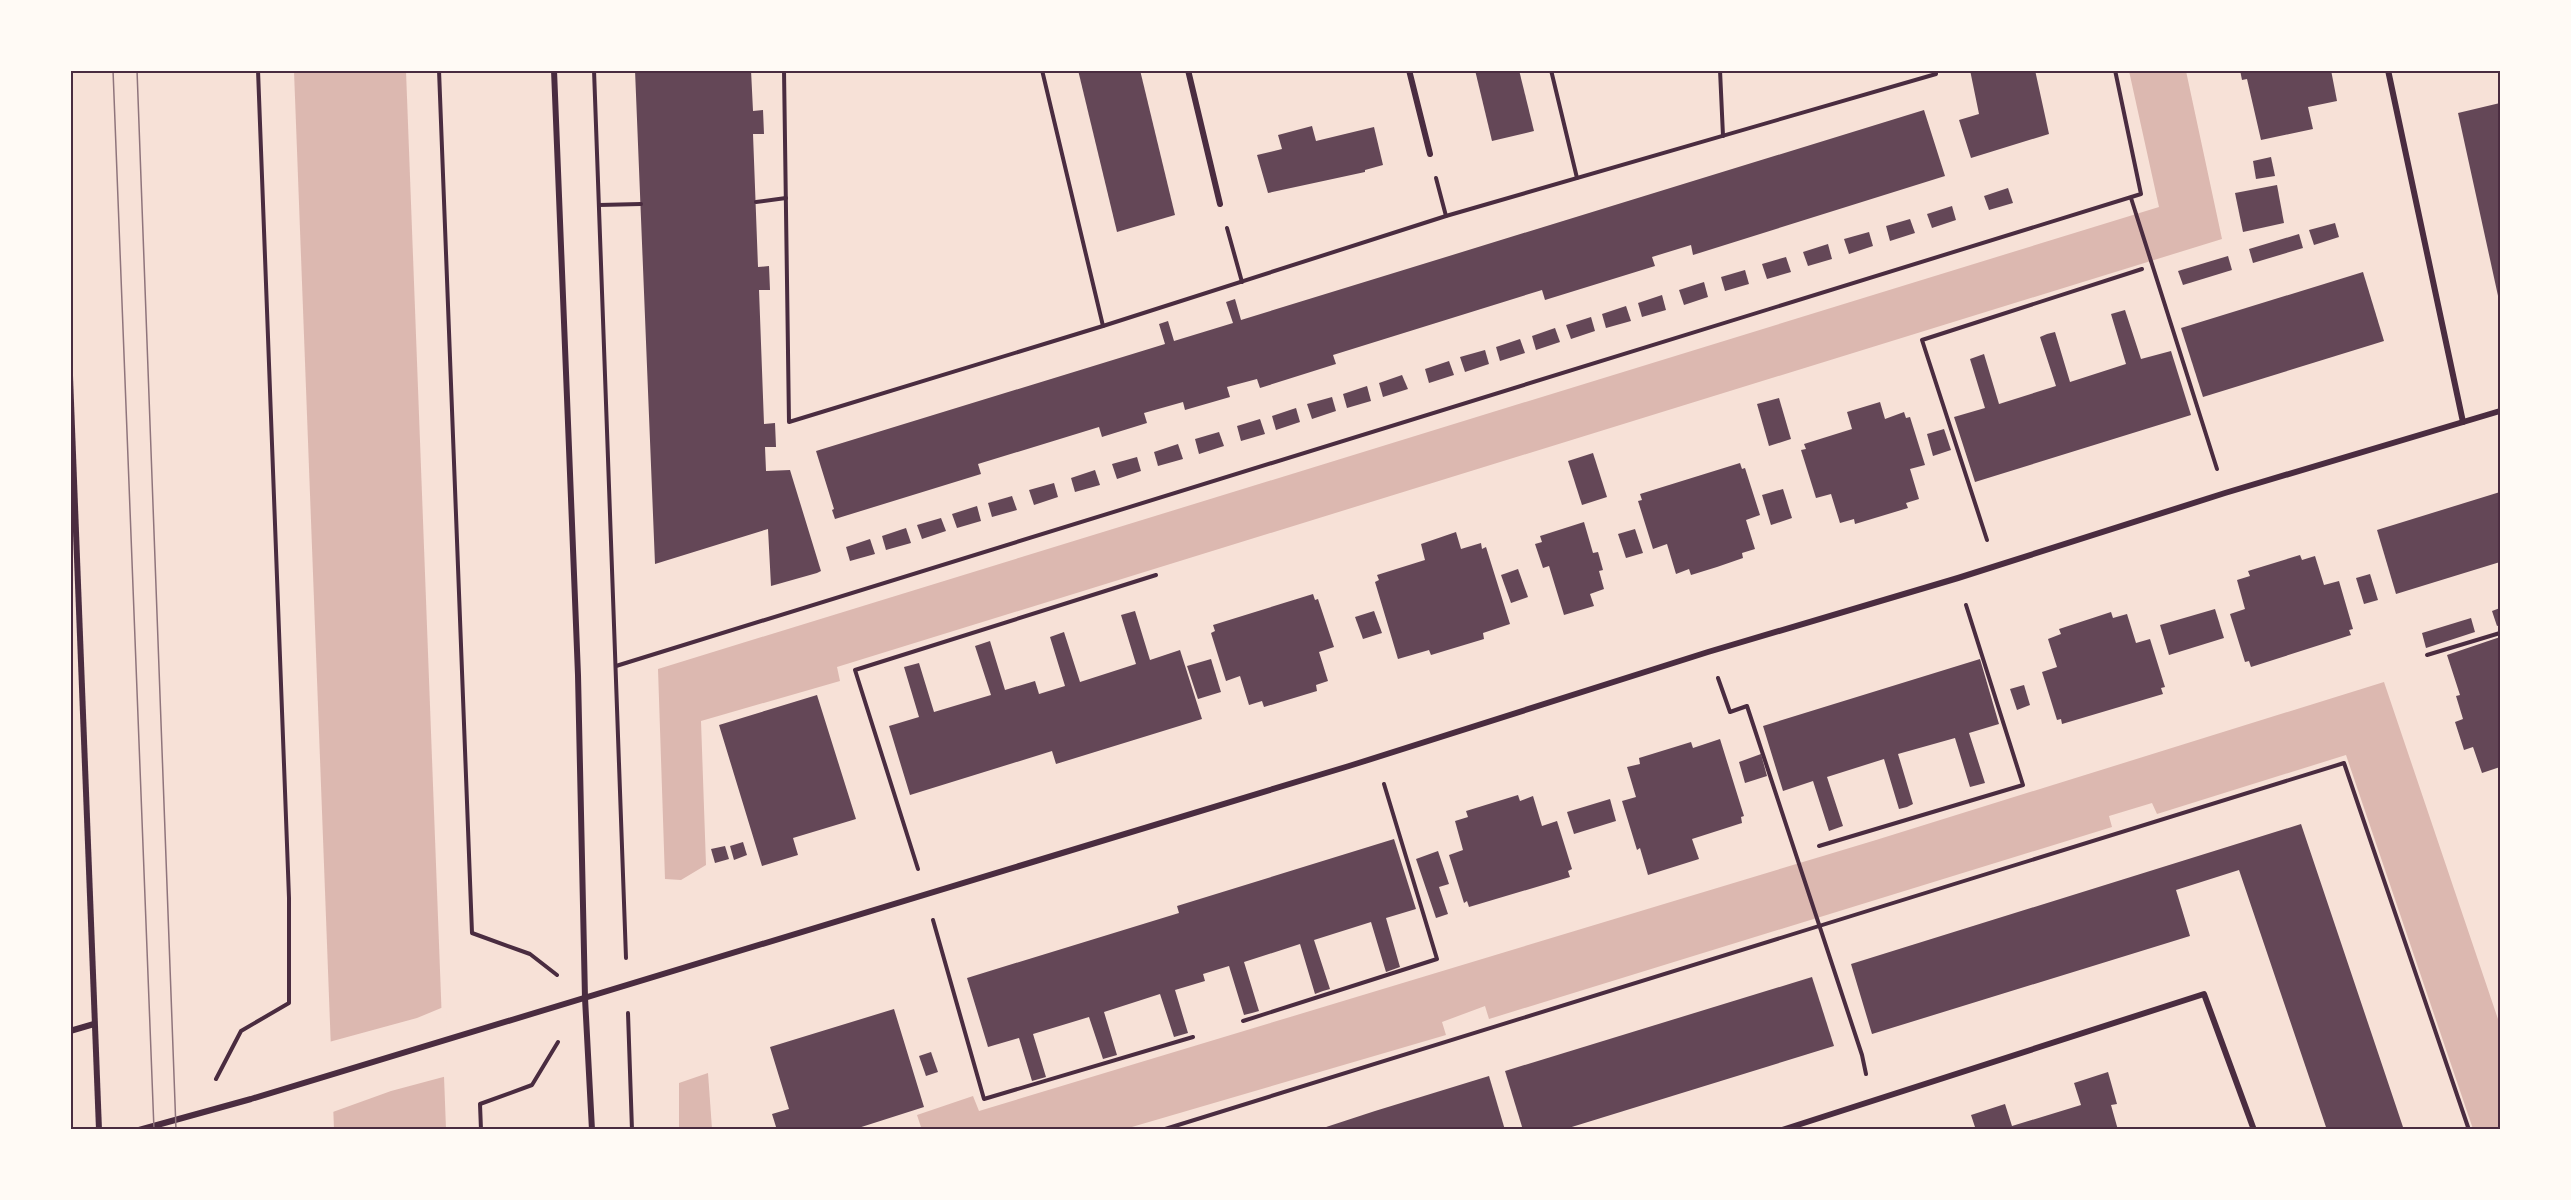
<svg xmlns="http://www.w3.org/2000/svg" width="2571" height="1200" viewBox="0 0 2571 1200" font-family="'PT Sans Narrow',sans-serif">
<rect width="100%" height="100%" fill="#f7e1d7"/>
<g fill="#dcb8b0">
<polygon points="294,71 406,71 446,1129 334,1129"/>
<polygon points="2129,71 2186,71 2222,239 837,667 840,681 701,721 706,865 681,880 665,879 658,669 2159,207"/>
<polygon points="2384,682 2500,1025 2500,1129 2473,1129 2346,755 2157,814 2152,803 2109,816 2112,827 1489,1019 1485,1006 1442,1022 1446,1035 1125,1129 913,1130 921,1127 917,1115 973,1096 979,1111 1876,840"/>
<polygon points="708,1073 712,1129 679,1129 679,1083"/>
</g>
<polygon fill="#f7e1d7" points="446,1006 447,1076 391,1091 330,1113 329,1042 417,1018"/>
<g fill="#644757">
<polygon points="635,70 751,70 753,111 763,110 764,134 753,134 758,267 769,266 770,290 759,290 764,424 775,423 776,447 765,447 766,471 790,470 821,571 817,573 771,586 768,529 655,564"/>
<polygon points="1078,70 1140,70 1175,215 1117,232"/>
<polygon points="1475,70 1519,70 1534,131 1492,141"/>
<polygon points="1970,70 2035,70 2049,134 1971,158 1959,120 1979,114"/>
<polygon points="2240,70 2331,70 2337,101 2308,107 2313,129 2261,140 2247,79 2242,80"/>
<polygon points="2500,103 2500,305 2458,113"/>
<polygon points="1924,110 1945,176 1693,255 1691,245 1652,257 1655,266 1545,300 1542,290 1333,355 1336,364 1260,388 1257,379 1227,387 1230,397 1185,410 1183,402 1144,413 1147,423 1105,436 1102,437 1099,427 978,464 981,474 835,519 832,510 834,509 816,451 1165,344 1159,324 1168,321 1174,341 1233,323 1226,302 1235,299 1241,320"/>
<polygon points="1312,126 1316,141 1374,127 1383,165 1365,170 1365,172 1268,193 1257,155 1282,149 1278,135"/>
<polygon points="2271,157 2275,176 2256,179 2253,161"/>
<polygon points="2277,185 2284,223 2243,232 2235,193"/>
<polygon points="2008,188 2013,203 1989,210 1984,196"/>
<polygon points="1952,206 1956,220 1932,228 1927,214"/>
<polygon points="1910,219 1915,233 1890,241 1886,226"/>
<polygon points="2335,223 2339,237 2314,245 2309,230"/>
<polygon points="1869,232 1873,246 1849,254 1844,239"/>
<polygon points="2299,234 2303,248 2253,263 2249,249"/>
<polygon points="1828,244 1832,259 1808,266 1803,252"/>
<polygon points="2228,256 2232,270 2183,285 2178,271"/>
<polygon points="1786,257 1791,272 1767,279 1762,264"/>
<polygon points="1745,270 1749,284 1725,291 1721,277"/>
<polygon points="2363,272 2384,341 2203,397 2181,328"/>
<polygon points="1704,282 1708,297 1684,305 1679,290"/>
<polygon points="1662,295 1666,310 1642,317 1638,303"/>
<polygon points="1626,306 1631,321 1606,328 1602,314"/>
<polygon points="2125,310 2141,359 2171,351 2191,415 1975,482 1954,417 1985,408 1970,359 1984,354 1999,404 2056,386 2040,337 2047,334 2055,332 2070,382 2126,364 2111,314"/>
<polygon points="1591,317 1595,331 1571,339 1566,325"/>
<polygon points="1555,328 1560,342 1536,350 1532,336"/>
<polygon points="1520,339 1525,353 1500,361 1496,347"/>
<polygon points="1485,350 1489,364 1465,372 1460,357"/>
<polygon points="1449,361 1454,375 1429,383 1425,369"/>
<polygon points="1402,375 1408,389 1383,397 1379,383"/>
<polygon points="1367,386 1371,401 1347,408 1343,394"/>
<polygon points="1332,397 1336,411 1312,419 1307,404"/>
<polygon points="1779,398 1791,439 1769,446 1757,404"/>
<polygon points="1880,402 1885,419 1904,412 1906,418 1910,417 1925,465 1910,469 1919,499 1906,503 1908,508 1855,524 1854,519 1840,523 1831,494 1816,498 1801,450 1806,449 1804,444 1852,429 1847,412"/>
<polygon points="1296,408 1300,422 1276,430 1272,416"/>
<polygon points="1260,419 1265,434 1241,441 1237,426"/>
<polygon points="1944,429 1951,450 1933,456 1927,434"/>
<polygon points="1219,432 1224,446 1199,454 1195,439"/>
<polygon points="1178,444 1183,459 1158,466 1154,452"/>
<polygon points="1593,453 1607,497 1582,505 1568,461"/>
<polygon points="1137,457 1141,471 1117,479 1112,464"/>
<polygon points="1740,463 1742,469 1745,468 1760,515 1746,520 1755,549 1742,553 1743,558 1717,567 1691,575 1689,569 1676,574 1667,544 1653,549 1638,501 1642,500 1640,494"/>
<polygon points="1095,470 1100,485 1075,492 1071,478"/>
<polygon points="1054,483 1058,497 1034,505 1029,490"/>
<polygon points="1783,489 1792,518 1771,525 1762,495"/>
<polygon points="2500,492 2500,562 2396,594 2377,530"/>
<polygon points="1012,496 1017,510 992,517 988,503"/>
<polygon points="977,506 981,521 957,528 952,514"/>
<polygon points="941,518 946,531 922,539 917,525"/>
<polygon points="1584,522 1593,553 1598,552 1603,570 1599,571 1604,589 1590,594 1594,606 1564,615 1549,566 1543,568 1535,544 1542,542 1540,536"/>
<polygon points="906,528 911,543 886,550 882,536"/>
<polygon points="1635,529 1643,553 1626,558 1618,534"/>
<polygon points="1456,532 1461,549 1481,543 1482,549 1486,547 1510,624 1483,633 1484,639 1431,655 1429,650 1398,659 1375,582 1379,580 1377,575 1425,560 1421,544"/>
<polygon points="870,539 875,554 850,561 846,547"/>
<polygon points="2300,555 2302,560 2315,556 2324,585 2339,581 2353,629 2349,630 2351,635 2251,667 2249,661 2245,662 2230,614 2245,609 2237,580 2250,576 2248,571"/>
<polygon points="1518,569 1528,597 1511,603 1501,575"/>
<polygon points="2370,574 2378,600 2364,604 2356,578"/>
<polygon points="1313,594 1315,600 1318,599 1334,647 1319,652 1328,681 1316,685 1317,691 1264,707 1262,701 1249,705 1240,676 1226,681 1211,633 1215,631 1213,625"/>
<polygon points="2500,608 2500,625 2497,626 2492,611"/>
<polygon points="2215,609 2224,638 2169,655 2160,625"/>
<polygon points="1135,611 1150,660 1180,650 1202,719 1056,764 1052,751 910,795 889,726 919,717 904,667 919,663 934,712 991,695 975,646 990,641 1005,690 1035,681 1039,694 1065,686 1050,637 1064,632 1080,682 1136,664 1121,615"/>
<polygon points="1374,611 1382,633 1363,639 1355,617"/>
<polygon points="2111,612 2113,618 2127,614 2136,643 2150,639 2165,687 2161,688 2163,694 2062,724 2061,719 2057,720 2042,672 2057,667 2048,639 2061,634 2059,629"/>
<polygon points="2471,618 2475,632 2426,648 2422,633"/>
<polygon points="2500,637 2500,767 2482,773 2473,747 2464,750 2455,722 2463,719 2456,696 2460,695 2447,655"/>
<polygon points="1211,659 1221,692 1198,699 1187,666"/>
<polygon points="1980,659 1999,724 1969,733 1985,783 1970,787 1955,738 1898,754 1913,804 1907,807 1899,809 1884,759 1827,777 1843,826 1829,831 1813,781 1783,791 1763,726"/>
<polygon points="2024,685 2030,705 2017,710 2010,689"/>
<polygon points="817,695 856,819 793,838 798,855 762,866 719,725"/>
<polygon points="1720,739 1744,816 1741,817 1742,823 1692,839 1699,859 1648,875 1640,848 1637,850 1622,801 1636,797 1627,767 1640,764 1639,758 1691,742 1693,748"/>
<polygon points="1761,754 1767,776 1745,783 1739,762"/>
<polygon points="1518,795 1520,801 1533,796 1542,826 1557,821 1572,869 1568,871 1570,877 1469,907 1467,901 1464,903 1449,855 1463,850 1455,821 1468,817 1466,811"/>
<polygon points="1610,799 1616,821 1574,834 1567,812"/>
<polygon points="2301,824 2404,1130 2327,1130 2239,870 2176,890 2190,936 1872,1034 1851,964"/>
<polygon points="1394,839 1416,909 1386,918 1400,967 1386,972 1371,922 1314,940 1330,989 1323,991 1315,994 1300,944 1244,962 1259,1011 1252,1013 1244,1015 1229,966 1203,974 1205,981 1175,990 1188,1033 1174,1037 1160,994 1104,1012 1117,1055 1103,1059 1089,1017 1033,1034 1046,1077 1032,1081 1019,1038 988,1047 967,978 1179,913 1177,906"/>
<polygon points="743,842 747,855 734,860 730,846"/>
<polygon points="725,846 729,859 715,863 711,849"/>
<polygon points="1438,851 1449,884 1439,887 1448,914 1436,918 1416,859"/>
<polygon points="1812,977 1834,1046 1562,1130 1523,1130 1505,1071"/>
<polygon points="894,1009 924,1107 852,1130 777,1130 772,1114 789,1109 770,1047"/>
<polygon points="931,1052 938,1072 926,1076 919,1056"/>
<polygon points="2108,1072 2117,1104 2111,1105 2118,1130 1976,1130 1971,1115 2005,1104 2012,1126 2081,1105 2074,1083"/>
<polygon points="1489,1076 1505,1130 1317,1130 1375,1111"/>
</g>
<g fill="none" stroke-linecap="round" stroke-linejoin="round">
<g stroke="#4a2c40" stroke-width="4">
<polyline points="439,70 472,933 530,954 557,975"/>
<polyline points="594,70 626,958"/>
<polyline points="784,70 789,422 1103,326 1446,216 1936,74 1936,70"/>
<polyline points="1042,70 1103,326"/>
<polyline points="1551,70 1577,178"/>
<polyline points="1720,70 1723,136"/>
<polyline points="1436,178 1446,216"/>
<polyline points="2131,198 2217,469"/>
<polyline points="756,202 786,198"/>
<polyline points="599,205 641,204"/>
<polyline points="1227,228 1242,282"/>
<polyline points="1987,540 1922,340 2142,269"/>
<polyline points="2427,655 2500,633"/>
<polyline points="616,666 2141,194 2115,70"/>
<polyline points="1718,678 1730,712 1747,706 1862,1055 1866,1074"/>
<polyline points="1819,846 2023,785 1966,605"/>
<polyline points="918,869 855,670 1156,575"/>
<polyline points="933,920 984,1099 1193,1037"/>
<polyline points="628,1013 632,1130"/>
<polyline points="1243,1021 1437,959 1384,784"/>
<polyline points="216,1079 241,1031 289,1003 289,898 258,70"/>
<polyline points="481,1130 480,1104 532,1085 558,1042"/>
<polyline points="1162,1130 2344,763 2469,1130"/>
</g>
<g stroke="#4a2c40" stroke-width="6">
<polyline points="554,70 578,675 585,998 592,1130"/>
<polyline points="1188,70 1220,204"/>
<polyline points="1409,70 1430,154"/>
<polyline points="2388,70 2463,422"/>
<polyline points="70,376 99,1130"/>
<polyline points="70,1031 94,1024"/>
<polyline points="139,1130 251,1099 1349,766 1708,652 1958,578 2225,493 2500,411"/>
<polyline points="1782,1130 2204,994 2254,1130"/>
</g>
<g stroke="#8f747c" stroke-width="1.5">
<polyline points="113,70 154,1130"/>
<polyline points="137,70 176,1130"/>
</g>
</g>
<rect width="2571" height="1200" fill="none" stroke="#fffaf5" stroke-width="144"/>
<rect x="72" y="72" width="2427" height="1056" fill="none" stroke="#4a2c40" stroke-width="2"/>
</svg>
